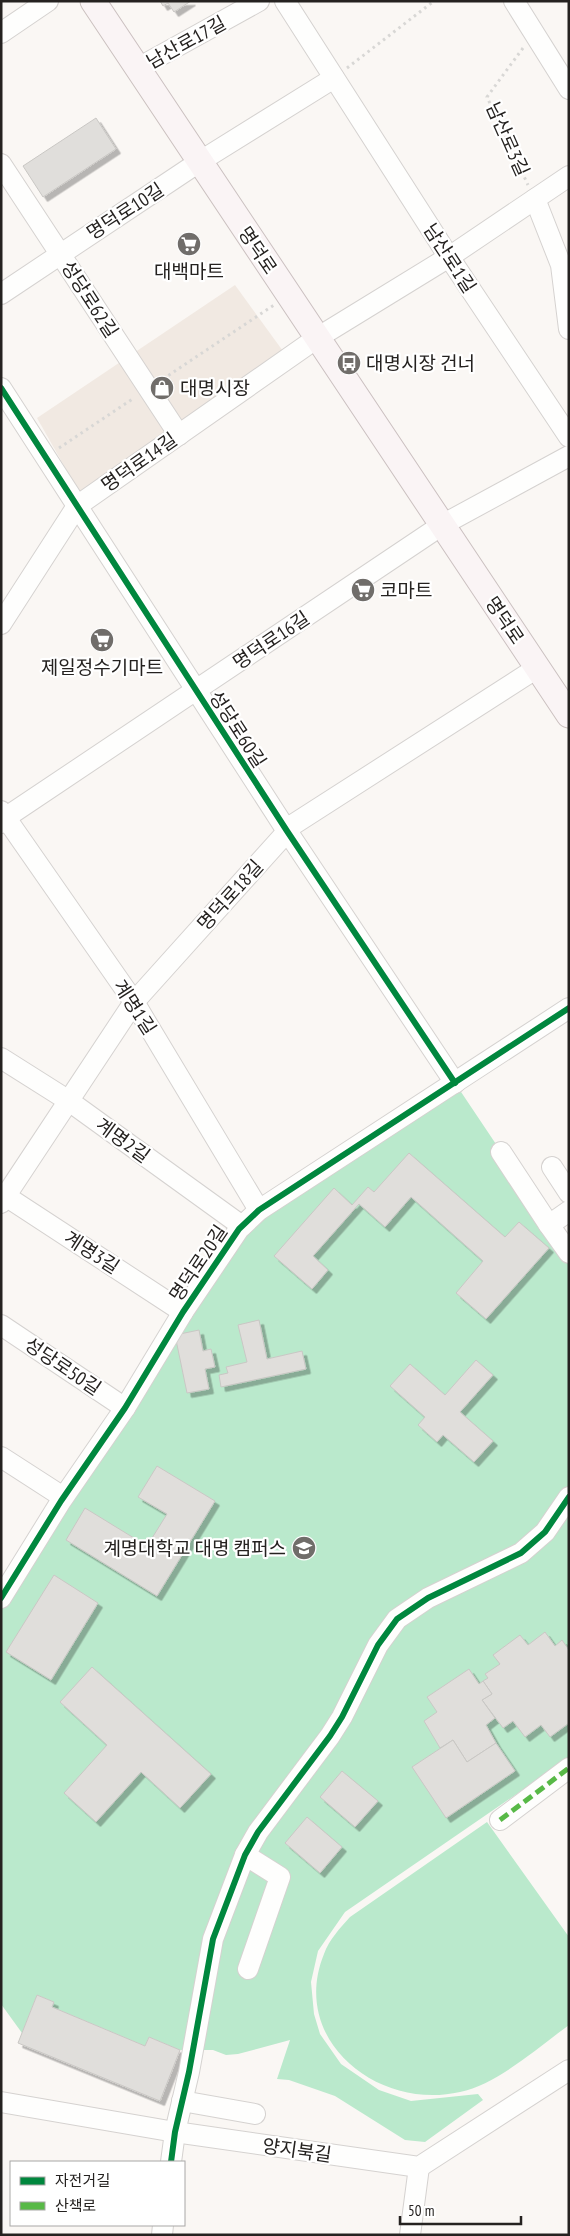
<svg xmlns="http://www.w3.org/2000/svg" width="570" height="2236" viewBox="0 0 570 2236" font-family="'PT Sans Narrow','Noto Sans KR',sans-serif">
<defs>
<filter id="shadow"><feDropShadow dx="4.5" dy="4.5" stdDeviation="0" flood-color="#0004"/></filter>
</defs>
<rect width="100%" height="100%" fill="#faf7f4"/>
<polygon fill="#f1e9e2" points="235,285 288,358 79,492 37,418"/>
<g fill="#bae9cc">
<polygon points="455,1083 569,1253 569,1758 345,1912 318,1951 311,1982 314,2014 320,2034 341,2064 379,2090 411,2101 478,2094 483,2100 425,2142 405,2140 335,2096 289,2080 277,2079 290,2040 238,2054 226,2055 213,2050 180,2050 149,2037 145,2046 52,2007 54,2002 37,1995 22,2033 1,2004 1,1598 242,1226"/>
<path d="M487 1822 569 1937V2025C537 2048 498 2084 460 2092 378 2111 289 2040 324 1954 329 1940 340 1928 350 1917Z"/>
</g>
<g fill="#e0dedb" stroke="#c9c7c4" filter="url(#shadow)">
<polygon points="160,1 191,1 174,12 168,3 163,6"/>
<polygon points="96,118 116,149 43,197 23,166"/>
<polygon points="409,1153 505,1237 519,1222 549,1248 486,1319 456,1293 483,1261 411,1197 385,1227 359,1204 313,1256 328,1270 312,1289 274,1256 334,1188 352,1205 368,1187 374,1192"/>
<polygon points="259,1320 267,1359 302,1351 306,1369 221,1387 219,1375 228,1373 226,1367 247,1362 238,1325"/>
<polygon points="199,1330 203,1351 211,1349 215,1367 205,1369 209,1389 187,1393 175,1335"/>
<polygon points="476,1360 493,1375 460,1412 493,1441 474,1462 443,1435 437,1442 418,1425 425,1417 390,1386 410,1364 445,1395"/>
<polygon points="157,1466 215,1501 157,1596 66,1540 85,1508 147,1546 167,1514 138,1497"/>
<polygon points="54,1575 98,1603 51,1680 6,1652"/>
<polygon points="545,1632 555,1646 562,1640 569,1650 569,1723 550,1737 541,1725 525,1737 513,1721 503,1728 482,1700 492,1694 483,1681 488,1678 485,1674 500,1664 493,1655 520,1635 528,1645"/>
<polygon points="92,1667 211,1774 180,1808 141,1772 96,1822 64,1793 107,1745 60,1702"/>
<polygon points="469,1669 479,1684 483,1681 492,1694 482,1700 495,1718 486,1725 496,1743 467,1762 453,1740 440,1748 424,1721 437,1712 427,1697"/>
<polygon points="453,1740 467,1762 496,1743 515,1771 446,1818 412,1767"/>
<polygon points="342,1771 378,1801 355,1827 320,1797"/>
<polygon points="307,1817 342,1847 320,1873 285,1843"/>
<polygon points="37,1995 54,2002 52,2007 145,2046 149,2037 180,2050 160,2101 18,2043"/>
</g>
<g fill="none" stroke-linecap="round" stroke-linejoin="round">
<g stroke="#d5d2d0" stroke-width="22">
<g id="minor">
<polyline points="285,1 445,251 569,437"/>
<polyline points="514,1 569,89"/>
<polyline points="1,33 48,1"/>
<polyline points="138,68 259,1"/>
<polyline points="1,164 179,435"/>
<polyline points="535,199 561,265 569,329"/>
<polyline points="1,294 199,162 334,78"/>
<polyline points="1,388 287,831 455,1083"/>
<polyline points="1,624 77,506 317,338 449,257 569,176"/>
<polyline points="1,811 134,1002 259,1210"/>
<polyline points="1,823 5,818 442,525 569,456"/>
<polyline points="1,1058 69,1101 242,1226"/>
<polyline points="501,1152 549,1225"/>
<polyline points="552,1167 569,1193"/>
<polyline points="1,1193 183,1312"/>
<polyline points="1,1203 134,1002 294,824 537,668"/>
<polyline points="569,1211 549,1225 569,1253"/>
<polyline points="1,1325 125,1408"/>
<polyline points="1,1457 63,1497"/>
<polyline points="1,1598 61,1501 125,1408 183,1312 239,1229 259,1210 569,1008"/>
<polyline points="500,1820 569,1768"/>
<polyline points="245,1855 280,1877 248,1969"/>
<polyline points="182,2101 255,2114"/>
<polyline points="1,2102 175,2132 419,2167 569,2070"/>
<polyline points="171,2162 175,2132 189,2072 213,1939 245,1855 258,1832 330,1736 342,1717 378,1645 397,1619 428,1598 521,1553 545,1532 569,1497"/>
<polyline points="162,2235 163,2225"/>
<polyline points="410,2235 419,2167"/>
</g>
</g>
<g stroke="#cbc1c0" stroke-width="27">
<polyline id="major" points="93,1 569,715"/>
</g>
<g stroke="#d8d7d5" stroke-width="3" stroke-dasharray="2.5 4" stroke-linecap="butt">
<polyline points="523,48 487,97 528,185"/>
<polyline points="347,68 434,1"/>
<polyline points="163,379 274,305"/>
<polyline points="59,448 134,398"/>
</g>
<use href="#minor" stroke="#fefefd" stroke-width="20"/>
<use href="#major" stroke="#faf4f5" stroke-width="25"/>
<polyline stroke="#58b947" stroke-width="5" stroke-dasharray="10 5" stroke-linecap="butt" points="500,1820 569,1768"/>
<g stroke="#fff" stroke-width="9">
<g id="cycleway">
<polyline points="1,388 287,831 455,1083"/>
<polyline points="1,1598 61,1501 125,1408 183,1312 239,1229 259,1210 569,1008"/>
<polyline points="171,2162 175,2132 189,2072 213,1939 245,1855 258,1832 330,1736 342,1717 378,1645 397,1619 428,1598 521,1553 545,1532 569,1497"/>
</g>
</g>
<use href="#cycleway" stroke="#00873e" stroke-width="6"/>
</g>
<defs>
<g id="supermarket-disc" transform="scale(1.25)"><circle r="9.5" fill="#706d6a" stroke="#fff"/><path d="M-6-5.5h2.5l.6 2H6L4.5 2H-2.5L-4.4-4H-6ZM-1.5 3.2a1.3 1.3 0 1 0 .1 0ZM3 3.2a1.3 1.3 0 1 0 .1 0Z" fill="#fff"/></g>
<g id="bus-disc" transform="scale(1.25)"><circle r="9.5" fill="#706d6a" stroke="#fff"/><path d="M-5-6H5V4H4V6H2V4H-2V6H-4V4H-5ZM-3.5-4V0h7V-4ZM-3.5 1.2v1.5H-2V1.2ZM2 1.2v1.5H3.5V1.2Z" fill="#fff"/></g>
<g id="shop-disc" transform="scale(1.25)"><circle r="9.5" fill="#706d6a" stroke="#fff"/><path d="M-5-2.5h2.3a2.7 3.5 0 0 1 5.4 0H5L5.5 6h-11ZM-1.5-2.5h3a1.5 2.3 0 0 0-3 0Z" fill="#fff"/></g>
<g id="university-disc" transform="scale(1.25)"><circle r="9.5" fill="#706d6a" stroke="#fff"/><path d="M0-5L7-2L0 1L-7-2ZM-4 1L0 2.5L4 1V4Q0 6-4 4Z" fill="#fff"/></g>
</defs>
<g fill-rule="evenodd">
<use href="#supermarket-disc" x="189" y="244"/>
<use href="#bus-disc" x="349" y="363"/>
<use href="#shop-disc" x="162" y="388"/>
<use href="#supermarket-disc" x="363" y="590"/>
<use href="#supermarket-disc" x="102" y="640"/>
<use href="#university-disc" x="304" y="1548"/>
</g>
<g text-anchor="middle" stroke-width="4.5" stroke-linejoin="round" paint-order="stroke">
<g font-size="19" fill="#252220" stroke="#fff">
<text transform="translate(186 42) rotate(-29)" y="7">남산로17길</text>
<text transform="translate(508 139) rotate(66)" y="7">남산로3길</text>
<text transform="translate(125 211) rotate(-33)" y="7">명덕로10길</text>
<text transform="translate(258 250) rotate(56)" y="7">명덕로</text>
<text transform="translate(450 258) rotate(57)" y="7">남산로1길</text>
<text transform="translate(90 299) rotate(57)" y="7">성당로62길</text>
<text transform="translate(139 462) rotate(-35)" y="7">명덕로14길</text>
<text transform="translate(505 620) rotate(56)" y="7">명덕로</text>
<text transform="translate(271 640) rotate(-34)" y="7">명덕로16길</text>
<text transform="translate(238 729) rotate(57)" y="7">성당로60길</text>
<text transform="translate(230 895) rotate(-48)" y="7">명덕로18길</text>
<text transform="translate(135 1007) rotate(57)" y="7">계명1길</text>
<text transform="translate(123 1140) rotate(36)" y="7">계명2길</text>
<text transform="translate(92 1252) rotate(33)" y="7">계명3길</text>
<text transform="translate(198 1263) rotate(-56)" y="7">명덕로20길</text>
<text transform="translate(63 1366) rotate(34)" y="7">성당로50길</text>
<text transform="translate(297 2150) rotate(8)" y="7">양지북길</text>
</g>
<g font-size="19" fill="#252220" stroke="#fff" text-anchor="start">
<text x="189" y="278" text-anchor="middle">대백마트</text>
<text x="366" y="370">대명시장 건너</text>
<text x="180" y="395">대명시장</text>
<text x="380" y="597">코마트</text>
<text x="102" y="674" text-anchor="middle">제일정수기마트</text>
<text x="286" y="1555" text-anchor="end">계명대학교 대명 캠퍼스</text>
</g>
</g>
<rect width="570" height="2236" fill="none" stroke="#252220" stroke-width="5"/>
<rect x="10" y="2161" width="175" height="65" fill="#ffffff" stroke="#a8a7a6"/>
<rect x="20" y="2177" width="25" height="8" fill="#00873e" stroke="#a8a7a6"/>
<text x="55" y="2186" font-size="15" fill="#252220">자전거길</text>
<rect x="20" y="2202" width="25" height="8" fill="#58b947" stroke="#a8a7a6"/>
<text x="55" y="2211" font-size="15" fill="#252220">산책로</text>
<path d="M400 2216v8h121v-8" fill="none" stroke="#252220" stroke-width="2.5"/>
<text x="408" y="2216" font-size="15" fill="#252220" stroke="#ffffff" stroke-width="4" paint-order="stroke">50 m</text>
</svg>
